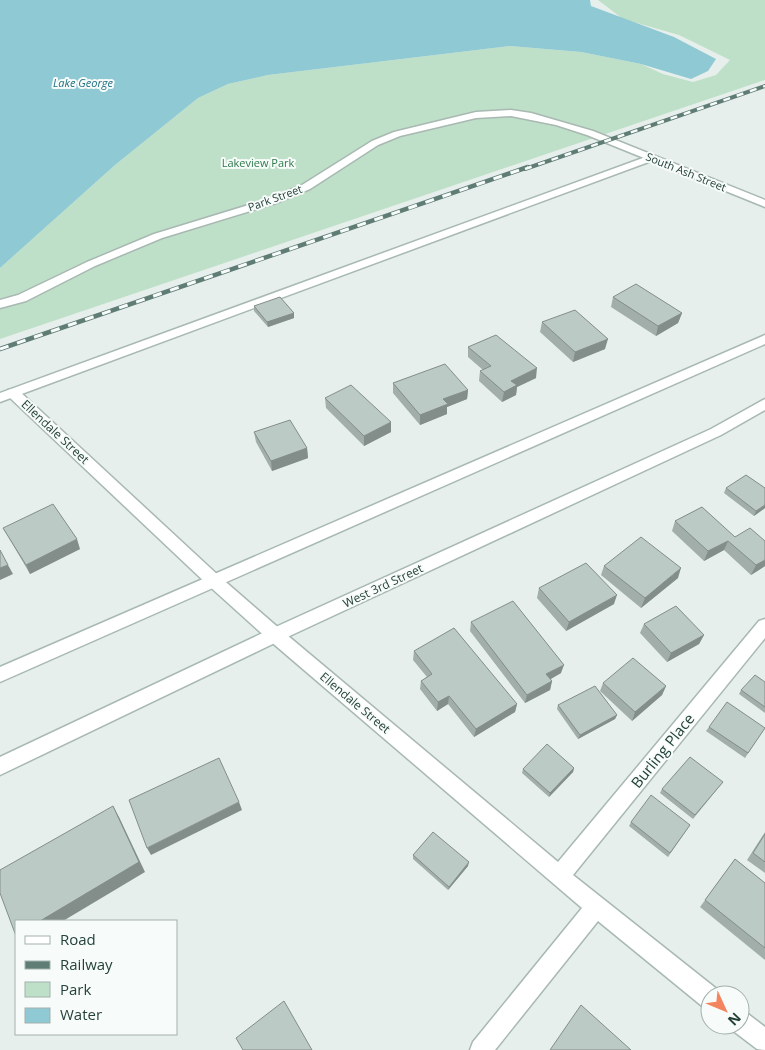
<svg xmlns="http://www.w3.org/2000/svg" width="765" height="1050" viewBox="0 0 765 1050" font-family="'Open Sans',sans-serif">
<rect width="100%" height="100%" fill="#e6efeb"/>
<polygon fill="#bfe0c8" points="598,0 765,0 765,80 0,339 0,268 115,165 198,98 228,84 268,75 510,46 581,52 641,64 663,74 693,82 716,75 730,60 679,35 623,19"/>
<polygon fill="#8ec9d4" points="0,0 590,0 591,6 674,37 716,59 708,71 691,79 641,64 581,52 510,46 268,75 228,84 198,98 115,165 0,268"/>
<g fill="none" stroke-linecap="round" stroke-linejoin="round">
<g stroke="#a8b8b2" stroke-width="3">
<polygon id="service" points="651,155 654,156 654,160 0,402 0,393"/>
</g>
<g stroke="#a8b8b2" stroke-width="3">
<g id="minor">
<polygon points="511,110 531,113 593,131 765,200 765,207 587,135 556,125 511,116 476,118 400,136 378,145 310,189 276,203 162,238 95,266 26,301 0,308 0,300 18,295 87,262 154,234 268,199 302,185 372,141 394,132 476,112"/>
<polygon points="13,389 18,390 220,577 281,630 558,862 759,621 765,619 765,638 573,875 718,990 720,995 710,995 710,1009 702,1006 598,921 495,1050 470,1050 473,1042 582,908 269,640 208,585 8,396 6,393 8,390"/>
<polygon points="740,1011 748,1014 765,1027 765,1050 757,1049 732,1030 730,1025 740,1025"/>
</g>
</g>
<g stroke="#a8b8b2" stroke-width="3">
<g id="tertiary">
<polygon points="765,335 765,344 0,682 0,667"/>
<polygon points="765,399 765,410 721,435 281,640 0,775 0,757 269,630 711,429"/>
</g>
</g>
<use href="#service" fill="#fff" fill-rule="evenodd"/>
<use href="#minor" fill="#fff" fill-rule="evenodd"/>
<use href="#tertiary" fill="#fff" fill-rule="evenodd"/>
<g stroke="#5f7d75" stroke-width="4">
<polyline id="rail-far1" points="525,169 765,86"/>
</g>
<g stroke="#5f7d75" stroke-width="4.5">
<polyline id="rail" points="0,349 528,167"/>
</g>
<use href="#rail-far1" stroke="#f7fbf9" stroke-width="2.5" stroke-dasharray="7" stroke-linecap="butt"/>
<use href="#rail" stroke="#f7fbf9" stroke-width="3" stroke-dasharray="9" stroke-linecap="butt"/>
</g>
<g fill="#a1aea9">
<polygon points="613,297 682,313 678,323 656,336 611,307"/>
<polygon points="254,306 294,318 268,327 254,311"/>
<polygon points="542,322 605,349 573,362 540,332"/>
<polygon points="468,347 536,378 517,387 516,395 502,402 479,381 480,371 483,370 468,357"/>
<polygon points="393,383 468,390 467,399 447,407 447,414 420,425 393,393"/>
<polygon points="325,398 391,432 364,446 326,408"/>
<polygon points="254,432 307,448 308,458 272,471 256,442"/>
<polygon points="726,488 765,488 765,508 754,516 724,493"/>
<polygon points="702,507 765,566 751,575 724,550 704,561 672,531 675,521"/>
<polygon points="3,528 80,549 30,574"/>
<polygon points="604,566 678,578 641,608 601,575"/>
<polygon points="539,588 614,604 566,631 537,598"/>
<polygon points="471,622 561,673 550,679 552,681 550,690 525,703 470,631"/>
<polygon points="644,624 704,635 699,644 667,662 640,633"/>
<polygon points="414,651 517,704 515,712 474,737 448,704 437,711 420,689 421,681 427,677 413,660"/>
<polygon points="765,682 765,713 739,694 741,690"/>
<polygon points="603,683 666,686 662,695 632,721 600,691"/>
<polygon points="558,705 617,715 615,719 578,739 557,709"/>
<polygon points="709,727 765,728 745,758 706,731"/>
<polygon points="574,768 573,772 549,797 522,773 523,769"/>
<polygon points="723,782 693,819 660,793 662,789"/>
<polygon points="631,822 690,825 668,857 629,826"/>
<polygon points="765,832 765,873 747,860"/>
<polygon points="413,855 468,866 448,890 413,859"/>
<polygon points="735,859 765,883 765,960 700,907"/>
</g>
<g fill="#838d89">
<polygon points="294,313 294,318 268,327 267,322"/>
<polygon points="682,313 678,323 656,336 658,326"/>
<polygon points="608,339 605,349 573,362 575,352"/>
<polygon points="537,368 536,378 517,387 516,395 502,402 504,392 511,381"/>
<polygon points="468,390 467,399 447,407 447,414 420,425 420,415 443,399"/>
<polygon points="391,422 391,432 364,446 364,436"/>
<polygon points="307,448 308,458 272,471 271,461"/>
<polygon points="765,505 765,508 754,516 756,511"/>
<polygon points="77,539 80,549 30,574 26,565"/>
<polygon points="728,541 724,550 704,561 708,551"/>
<polygon points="765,560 765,566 751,575 756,565"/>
<polygon points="8,565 13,574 0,580 0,568"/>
<polygon points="681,568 678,578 641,608 645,598"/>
<polygon points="617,595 614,604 566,631 569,622"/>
<polygon points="704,635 699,644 667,662 671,653"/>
<polygon points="564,665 561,673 544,683 546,674"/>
<polygon points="552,681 550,690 525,703 527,695"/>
<polygon points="666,686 662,695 632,721 635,712"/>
<polygon points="449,696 448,704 437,711 438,702"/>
<polygon points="517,704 515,712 474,737 476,729"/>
<polygon points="617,715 615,719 578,739 580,735"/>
<polygon points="574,768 573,772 549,797 550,793"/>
<polygon points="239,802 242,810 151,855 147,848"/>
<polygon points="113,806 119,817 145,872 63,921 40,921"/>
<polygon points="469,862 468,866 448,890 449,887"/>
</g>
<g fill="#bbcac4" stroke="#838d89">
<polygon points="636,284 682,313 658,326 613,297"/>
<polygon points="280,297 294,313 267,322 254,306"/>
<polygon points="575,310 608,339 575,352 542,322"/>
<polygon points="496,335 537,368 511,381 517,385 504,392 480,371 491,366 468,347"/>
<polygon points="445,364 468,390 443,399 448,404 420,415 393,383"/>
<polygon points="351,385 391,422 364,436 325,398"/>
<polygon points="290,420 307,448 271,461 254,432"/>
<polygon points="746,475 765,488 765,505 756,511 726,488"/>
<polygon points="53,504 77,539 26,565 3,528"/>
<polygon points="702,507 735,537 750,528 765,541 765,560 756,565 728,541 708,551 675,521"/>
<polygon points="641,537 681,568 645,598 604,566"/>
<polygon points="0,550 8,565 0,568"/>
<polygon points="586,563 617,595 569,622 539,588"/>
<polygon points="513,601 564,665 546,674 552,681 527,695 471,622"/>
<polygon points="676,606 704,635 671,653 644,624"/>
<polygon points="454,628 517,704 476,729 449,696 438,702 421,681 432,674 414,651"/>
<polygon points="633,658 666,686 635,712 603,683"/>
<polygon points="755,675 765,682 765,707 741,690"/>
<polygon points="595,686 617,715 580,735 558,705"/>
<polygon points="727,702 765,728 748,753 709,727"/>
<polygon points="547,744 574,768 550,793 523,769"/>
<polygon points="690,757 723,782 695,815 662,789"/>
<polygon points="219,758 239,802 147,848 129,800"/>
<polygon points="651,795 690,825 670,853 631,822"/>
<polygon points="113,806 139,862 40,921 16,921 16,936 0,893 0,870"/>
<polygon points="433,832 469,862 449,887 413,855"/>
<polygon points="765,834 765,862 753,853"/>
<polygon points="735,859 765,883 765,948 705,900"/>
<polygon points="284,1001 312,1050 243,1050 236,1038"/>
<polygon points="581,1005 631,1050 550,1050"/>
</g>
<g text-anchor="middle" stroke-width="4" stroke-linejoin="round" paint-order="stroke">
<g font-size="11" font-style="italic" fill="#1c6f80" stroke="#f7fbf9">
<text x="83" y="87">Lake George</text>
</g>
<g font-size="11" fill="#2d7a4b" stroke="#f7fbf9">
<text x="258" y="167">Lakeview Park</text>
</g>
<g font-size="11" fill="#24423a" stroke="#f7fbf9">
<text transform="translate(686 172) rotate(22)" y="4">South Ash Street</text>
<text transform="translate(275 198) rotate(-20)" y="4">Park Street</text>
</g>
<g font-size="12" fill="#24423a" stroke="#f7fbf9">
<text transform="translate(55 432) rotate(43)" y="4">Ellendale Street</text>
<text transform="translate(383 586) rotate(-25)" y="4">West 3rd Street</text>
<text transform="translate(355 703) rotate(40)" y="4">Ellendale Street</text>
</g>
<g font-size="15" fill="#24423a" stroke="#f7fbf9">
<text transform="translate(663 751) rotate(-51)" y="5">Burling Place</text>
</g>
</g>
<rect x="15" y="920" width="162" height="115" fill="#f7fbf9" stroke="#a3b1ad"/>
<rect x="25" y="936" width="25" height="8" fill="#ffffff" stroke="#a3b1ad"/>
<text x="60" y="945" font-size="15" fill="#24423a">Road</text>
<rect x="25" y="961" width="25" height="8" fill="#5f7d75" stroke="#a3b1ad"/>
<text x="60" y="970" font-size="15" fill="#24423a">Railway</text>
<rect x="25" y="982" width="25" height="15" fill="#bfe0c8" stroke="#a3b1ad"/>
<text x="60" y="995" font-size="15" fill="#24423a">Park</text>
<rect x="25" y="1008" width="25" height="15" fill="#8ec9d4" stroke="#a3b1ad"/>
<text x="60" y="1020" font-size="15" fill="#24423a">Water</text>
<g transform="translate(725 1010) rotate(134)"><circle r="24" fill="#f7fbf9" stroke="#a3b1ad"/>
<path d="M0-4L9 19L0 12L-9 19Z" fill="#f4845f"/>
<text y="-8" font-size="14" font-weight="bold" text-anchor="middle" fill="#24423a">N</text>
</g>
</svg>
